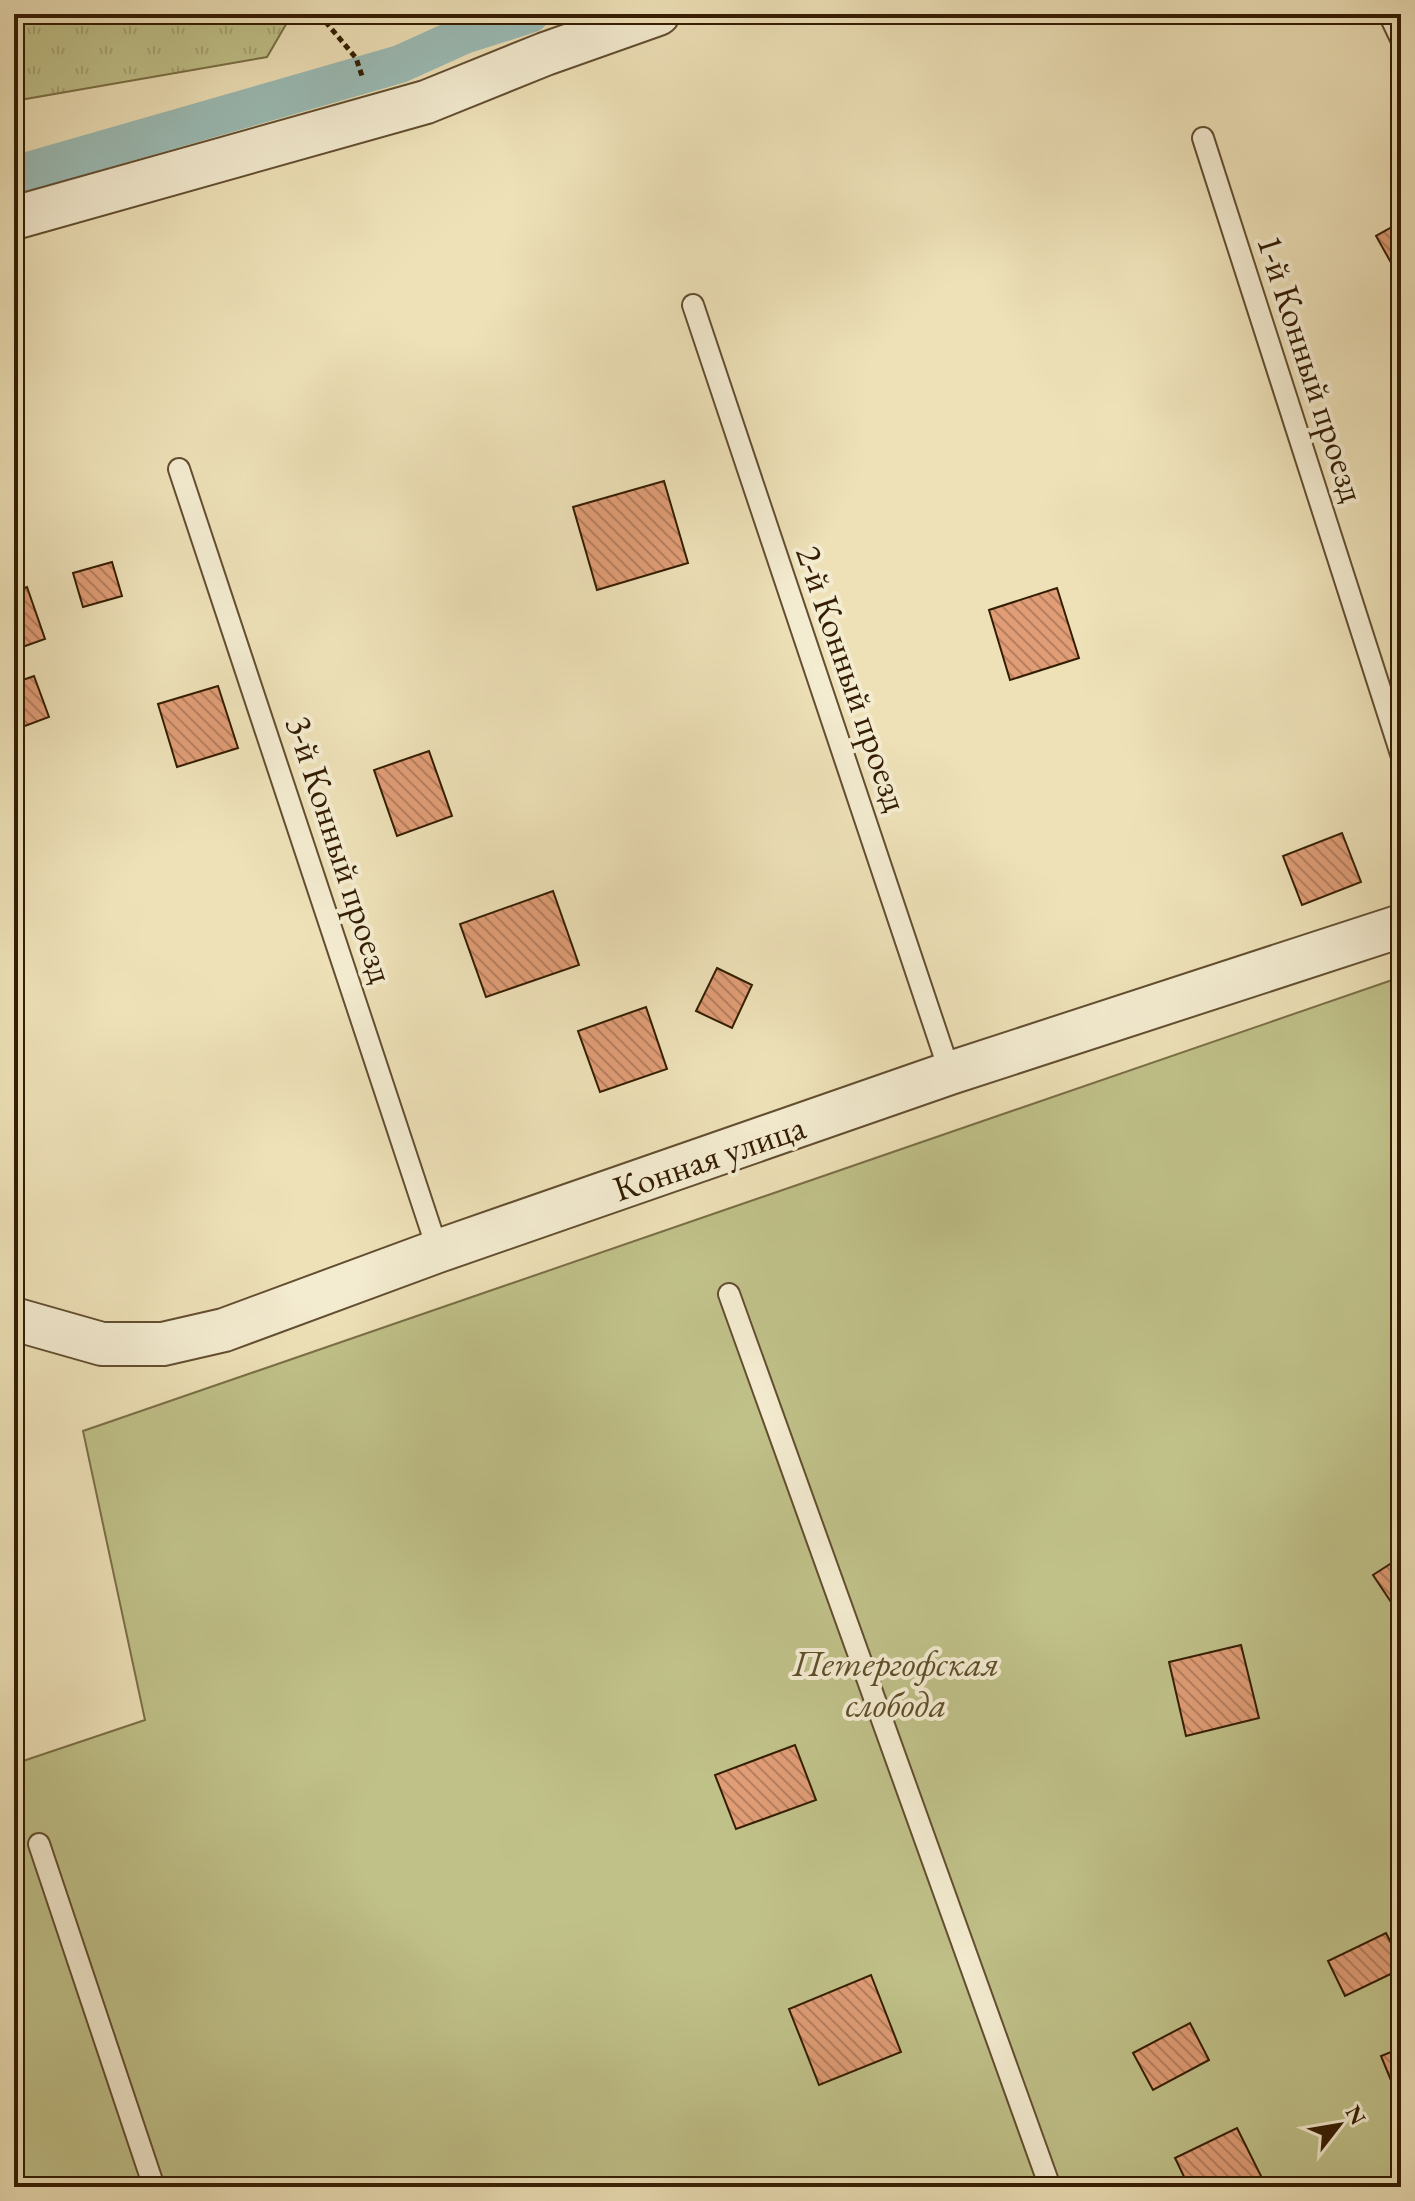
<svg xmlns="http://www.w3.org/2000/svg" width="1415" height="2201" viewBox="0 0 1415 2201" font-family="'EB Garamond',serif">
<defs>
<pattern id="grass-tufts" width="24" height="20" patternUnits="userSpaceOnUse" patternTransform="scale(2)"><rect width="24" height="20" fill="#c0c189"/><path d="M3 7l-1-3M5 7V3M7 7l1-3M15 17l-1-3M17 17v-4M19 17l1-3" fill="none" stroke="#a6a575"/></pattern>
<pattern id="building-back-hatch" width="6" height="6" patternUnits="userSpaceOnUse" patternTransform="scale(2)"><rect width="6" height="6" fill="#e09d76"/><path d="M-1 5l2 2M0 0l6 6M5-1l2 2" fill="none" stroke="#b67f5f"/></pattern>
</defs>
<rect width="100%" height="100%" fill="#eee1b8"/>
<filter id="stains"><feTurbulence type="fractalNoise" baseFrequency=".0025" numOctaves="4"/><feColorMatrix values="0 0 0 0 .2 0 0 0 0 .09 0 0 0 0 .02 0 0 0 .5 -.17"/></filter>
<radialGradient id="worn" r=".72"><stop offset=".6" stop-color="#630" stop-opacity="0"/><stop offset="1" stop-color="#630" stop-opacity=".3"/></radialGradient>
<polygon fill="url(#grass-tufts)" stroke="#7a6f46" stroke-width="2" points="14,14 292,14 267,57 14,101"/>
<polygon fill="#c0c189" stroke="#7a6f46" stroke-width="2" points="1401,977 1401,2187 14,2187 14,1764 145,1720 83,1431"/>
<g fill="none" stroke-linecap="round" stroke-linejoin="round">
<polyline stroke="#9bbcb6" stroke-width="38" points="14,175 400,64 464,35 530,14"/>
</g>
<g fill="url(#building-back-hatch)" stroke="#341d02" stroke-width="2">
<polygon points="1401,222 1401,273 1398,275 1376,236"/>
<polygon points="664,481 688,563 597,590 573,507"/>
<polygon points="112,562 122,596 83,607 73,573"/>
<polygon points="27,587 45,639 14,650 14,592"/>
<polygon points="1057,588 1079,658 1010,680 989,610"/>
<polygon points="34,676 49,717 14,730 14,683"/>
<polygon points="218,686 238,748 177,767 158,704"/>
<polygon points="429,751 452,816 397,836 374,770"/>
<polygon points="1342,833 1361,882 1302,905 1283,856"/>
<polygon points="553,891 579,965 486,997 460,924"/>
<polygon points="717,968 752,985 732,1028 696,1011"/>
<polygon points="646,1007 667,1069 600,1092 578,1031"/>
<polygon points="1401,1557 1401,1617 1373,1575"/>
<polygon points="1241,1645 1259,1718 1186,1736 1169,1662"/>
<polygon points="795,1745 816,1800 736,1829 715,1775"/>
<polygon points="1386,1933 1401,1963 1401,1969 1345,1996 1328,1961"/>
<polygon points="871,1975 901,2052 819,2085 789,2009"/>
<polygon points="1190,2023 1209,2060 1153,2090 1133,2053"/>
<polygon points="1401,2048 1401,2093 1397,2095 1381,2056"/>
<polygon points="1237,2128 1263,2180 1249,2187 1189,2187 1175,2158"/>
</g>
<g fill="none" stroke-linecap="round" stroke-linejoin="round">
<g stroke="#624e30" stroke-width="24">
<g id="lane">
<polyline points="1389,14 1401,39"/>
<polyline points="1203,138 1401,754"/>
<polyline points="693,305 950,1073"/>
<polyline points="179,469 438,1251"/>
<polyline points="729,1294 1050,2187"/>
<polyline points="39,1844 154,2187"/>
</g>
</g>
<g stroke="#624e30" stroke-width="46">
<g id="street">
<polyline points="14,218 426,102 545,54 658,14"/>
<polyline points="14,1319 102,1344 163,1344 224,1330 438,1251 950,1073 1401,926"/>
</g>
</g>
<polyline stroke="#341d02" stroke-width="5" stroke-dasharray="6 4" stroke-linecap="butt" points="319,14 356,58 363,79"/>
<use href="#lane" stroke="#f4ecd1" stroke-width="20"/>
<use href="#street" stroke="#f4ecd1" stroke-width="42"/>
</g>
<g text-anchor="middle" stroke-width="8" stroke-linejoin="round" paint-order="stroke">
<g font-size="36" fill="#341d02" stroke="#f4ecd1">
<text transform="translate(1312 368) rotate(72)" y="13">1-й Конный проезд</text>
<text transform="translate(853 678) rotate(71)" y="13">2-й Конный проезд</text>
<text transform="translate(341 849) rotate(72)" y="13">3-й Конный проезд</text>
<text transform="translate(709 1157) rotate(-19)" y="13">Конная улица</text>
</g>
<g font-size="36" font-style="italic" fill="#5e4e2a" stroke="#f4ecd1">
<text x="896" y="1676">Петергофская<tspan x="896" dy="41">слобода</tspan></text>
</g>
</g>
<rect width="1415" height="2201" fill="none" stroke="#eee1b8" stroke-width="48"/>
<rect x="16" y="16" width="1383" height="2169" fill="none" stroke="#341d02" stroke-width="4"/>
<rect x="24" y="24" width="1367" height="2153" fill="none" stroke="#341d02" stroke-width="2"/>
<g transform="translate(1339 2125) rotate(59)" stroke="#f4ecd1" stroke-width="6" paint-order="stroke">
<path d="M0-6L14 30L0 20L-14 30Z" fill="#341d02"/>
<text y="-12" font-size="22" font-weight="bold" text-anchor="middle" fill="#341d02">N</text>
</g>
<rect width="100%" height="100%" filter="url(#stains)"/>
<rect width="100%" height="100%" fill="url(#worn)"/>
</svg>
